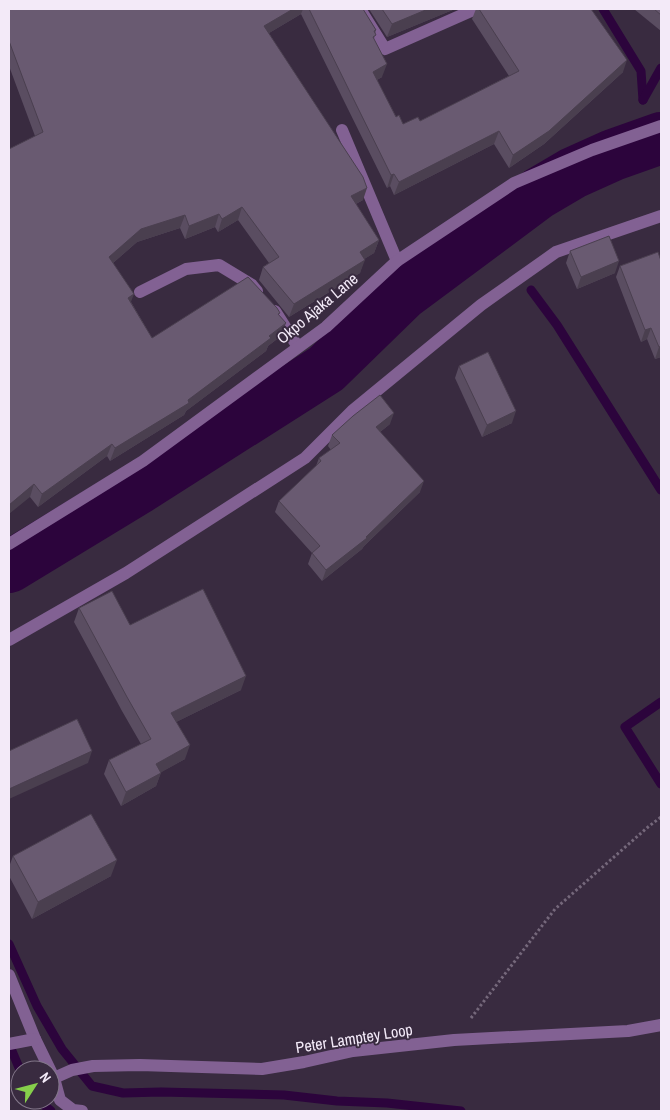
<svg xmlns="http://www.w3.org/2000/svg" width="670" height="1120" viewBox="0 0 670 1120" font-family="'Archivo Narrow',sans-serif">
<rect width="100%" height="100%" fill="#392b40"/>
<g fill="none" stroke-linecap="round" stroke-linejoin="round">
<g stroke="#2c043c" stroke-width="9">
<polyline points="603,9 641,71 643,100"/>
<polyline points="643,100 661,68"/>
<polyline points="531,290 557,325 661,490"/>
<polyline points="661,702 625,727 661,784"/>
<polyline points="9,944 37,1006 62,1049 92,1086 123,1093 161,1092 284,1095 337,1101 387,1103 461,1111"/>
<polyline points="9,1052 12,1051 20,1070"/>
<polyline points="38,1100 51,1111"/>
</g>
<polyline stroke="#2c043c" stroke-width="52" points="9,567 139,488 326,369 402,295 539,193 573,173 613,155 661,138"/>
<polyline stroke="#75687b" stroke-width="3" stroke-dasharray="2.5 2.5" stroke-linecap="butt" points="471,1018 555,909 648,827 661,817"/>
<g stroke="#826193" stroke-width="12">
<polyline points="140,292 186,269 219,265 252,285 257,291"/>
<polyline points="275,311 298,347"/>
</g>
<g stroke="#826193" stroke-width="12">
<polyline points="360,9 385,49 471,11"/>
<polyline points="342,130 397,261"/>
<polyline points="9,544 143,461 326,327 397,261 514,183 592,150 661,126"/>
<polyline points="9,640 126,573 305,458 352,411 481,305 556,252 661,216"/>
<polyline points="9,975 35,1039 54,1078 60,1100 73,1110 82,1111"/>
<polyline points="9,1044 35,1039"/>
<polyline points="54,1078 72,1070 93,1066 140,1065 262,1069 304,1062 353,1051 454,1040 628,1031 661,1025"/>
</g>
</g>
<g fill="#5a4d61">
<polygon points="9,9 363,9 376,30 374,39 382,77 377,80 396,117 403,124 420,121 509,76 472,19 476,9 591,9 623,72 544,144 509,168 494,144 394,195 390,186 387,188 301,14 269,33 363,200 356,204 379,240 374,253 364,259 360,273 289,317 259,280 263,267 269,263 238,220 218,232 215,227 185,239 180,228 137,242 113,263 131,302 152,338 279,315 281,336 268,346 266,351 186,411 184,415 110,461 107,456 38,507 30,497 35,136 9,66"/>
<polygon points="369,9 455,9 387,37"/>
<polygon points="634,9 661,9 661,31"/>
<polygon points="570,251 615,273 577,289 566,263"/>
<polygon points="658,252 661,357 655,359 647,339 641,342 616,277 620,266"/>
<polygon points="459,366 512,423 482,437 455,378"/>
<polygon points="390,424 380,432 420,492 364,546 362,549 322,581 308,564 312,553 275,512 279,501 316,466 319,458 331,450 328,446 332,435"/>
<polygon points="79,608 130,625 241,690 176,722 185,759 161,772 156,786 121,806 104,774 109,760 141,744 122,711 74,622"/>
<polygon points="13,856 111,876 32,919 9,876 9,867"/>
</g>
<g fill="#4a3f4f">
<polygon points="293,9 303,9 301,14 259,39 264,26"/>
<polygon points="428,9 455,9 387,37 392,24"/>
<polygon points="627,60 623,72 544,144 509,168 513,155"/>
<polygon points="387,64 382,77 368,85 373,72"/>
<polygon points="499,131 494,144 394,195 399,182"/>
<polygon points="394,174 390,186 387,188 391,175"/>
<polygon points="367,188 363,200 346,209 351,196"/>
<polygon points="242,207 238,220 218,232 222,219"/>
<polygon points="219,214 215,227 185,239 189,226"/>
<polygon points="185,215 180,228 137,242 105,270 109,257 141,229"/>
<polygon points="379,240 374,253 355,265 360,252"/>
<polygon points="365,260 360,273 289,317 294,304"/>
<polygon points="619,261 615,273 577,289 581,277"/>
<polygon points="134,294 129,307 128,298"/>
<polygon points="286,323 281,336 268,346 266,351 186,411 184,415 110,461 115,448 188,400"/>
<polygon points="651,328 647,339 641,342 645,330"/>
<polygon points="661,346 661,357 655,359 659,347"/>
<polygon points="516,411 512,423 482,437 487,425"/>
<polygon points="394,413 390,424 372,438 376,427"/>
<polygon points="112,444 107,456 38,507 42,494"/>
<polygon points="424,481 420,492 364,546 362,549 322,581 326,570 366,537"/>
<polygon points="34,484 30,497 9,514 9,505"/>
<polygon points="246,676 241,690 166,727 171,713"/>
<polygon points="190,745 185,759 151,778 156,764"/>
<polygon points="92,751 88,763 9,799 9,789"/>
<polygon points="161,773 156,786 121,806 126,792"/>
<polygon points="117,860 111,876 32,919 38,902"/>
</g>
<g fill="#695a71" stroke="#4a3f4f">
<polygon points="9,9 293,9 264,26 363,177 367,188 351,196 379,240 360,252 365,260 294,304 263,267 279,257 242,207 222,219 219,214 189,226 185,215 141,229 109,257 134,294 128,298 152,338 248,277 277,308 280,313 278,314 286,323 269,336 271,338 188,400 189,403 115,448 112,444 42,494 34,484 9,505 9,149 43,132 9,41"/>
<polygon points="309,9 363,9 376,30 374,31 376,35 373,37 387,64 373,72 396,117 399,115 403,124 418,117 420,121 519,71 479,9 591,9 627,60 549,131 513,155 499,131 399,182 394,174 391,175"/>
<polygon points="382,9 428,9 392,24"/>
<polygon points="654,9 661,9 661,15"/>
<polygon points="609,236 619,261 581,277 570,251"/>
<polygon points="658,252 661,261 661,346 659,347 651,328 645,330 620,266"/>
<polygon points="488,352 516,411 487,425 459,366"/>
<polygon points="380,395 394,413 376,427 424,481 366,537 367,538 326,570 312,553 320,546 279,501 321,461 319,458 340,443 332,435 353,416"/>
<polygon points="203,589 246,676 171,713 190,745 156,764 161,773 126,792 109,760 151,739 127,697 79,608 112,591 130,625"/>
<polygon points="77,719 92,751 9,789 9,751"/>
<polygon points="91,814 117,860 38,902 13,856"/>
</g>
<g text-anchor="middle" stroke-width="4" stroke-linejoin="round" paint-order="stroke">
<g font-size="16" fill="#f3eaf8" stroke="#392b40">
<text transform="translate(317 308) rotate(-40)" y="6">Okpo Ajaka Lane</text>
<text transform="translate(354 1038) rotate(-9)" y="6">Peter Lamptey Loop</text>
</g>
</g>
<rect width="670" height="1120" fill="none" stroke="#f3eaf8" stroke-width="20"/>
<g transform="translate(35 1085) rotate(54)"><circle r="24" fill="#392b40" stroke="#83778a"/>
<path d="M0-4L9 19L0 12L-9 19Z" fill="#86cf4b"/>
<text y="-8" font-size="14" font-weight="bold" text-anchor="middle" fill="#f3eaf8">N</text>
</g>
</svg>
